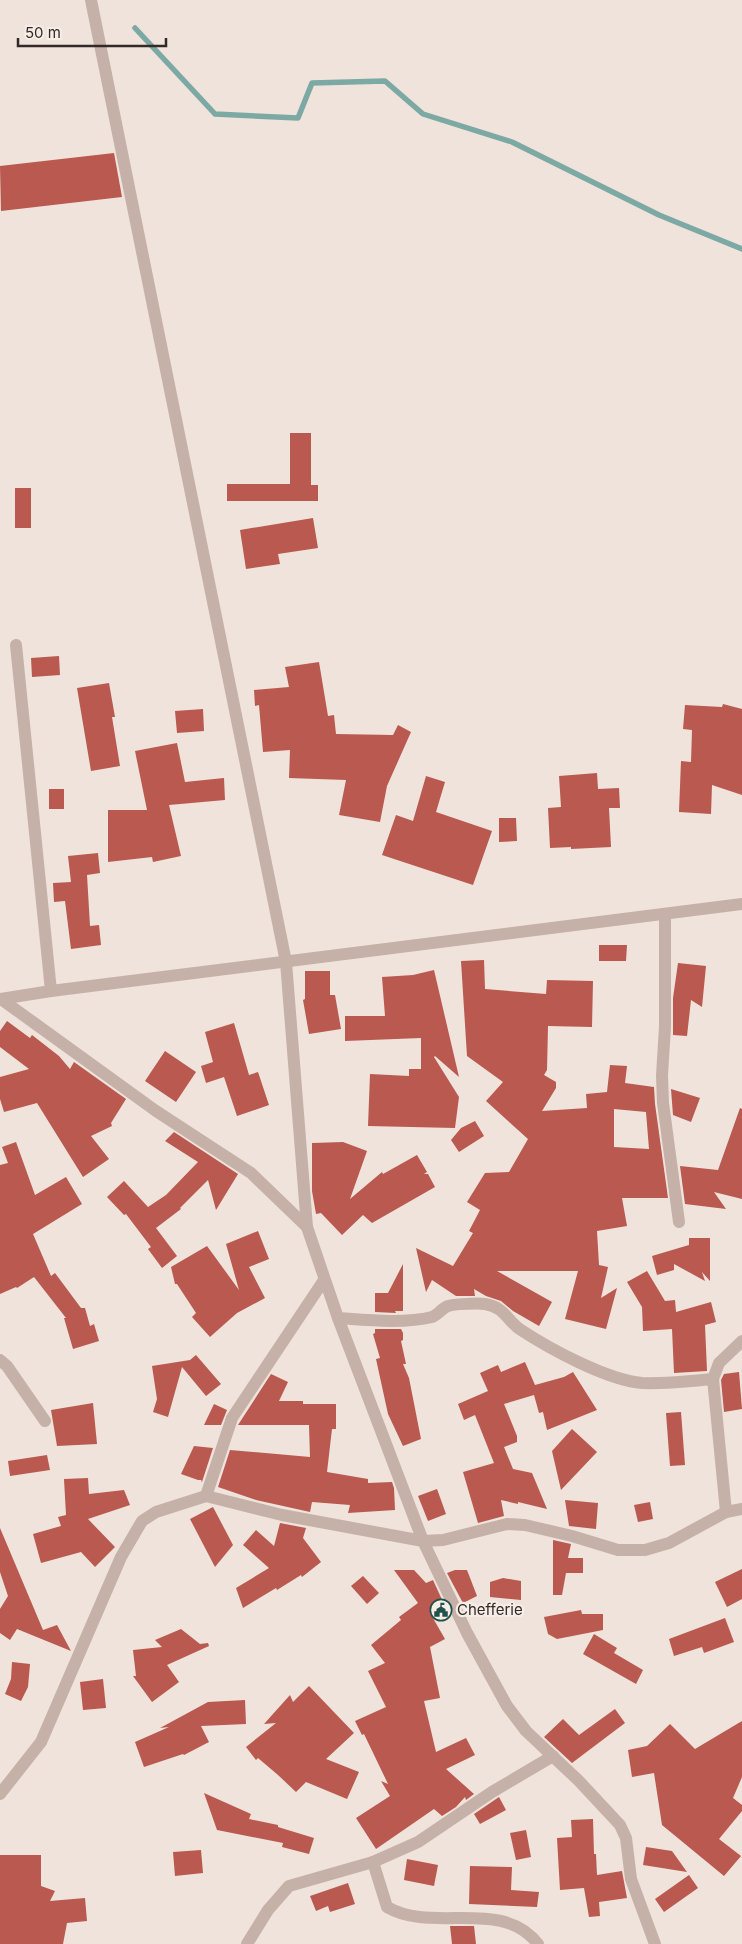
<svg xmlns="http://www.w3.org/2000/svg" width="742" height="1944" viewBox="0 0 742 1944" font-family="Inter,sans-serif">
<rect width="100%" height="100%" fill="#efe3db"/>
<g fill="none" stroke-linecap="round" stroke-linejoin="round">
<polyline stroke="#7da9a4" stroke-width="5.5" points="135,28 215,114 298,118 312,83 385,81 423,114 512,142 659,215 742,249"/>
</g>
<g fill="#b9594f" fill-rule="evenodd">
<polygon points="114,153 122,197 1,211 0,166"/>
<polygon points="290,433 311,433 311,485 318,485 318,501 227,501 227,484 290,484"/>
<rect x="15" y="488" width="16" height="40"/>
<polygon points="313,518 318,548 278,554 280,564 246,569 240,530"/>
<polygon points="59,656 60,675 32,677 31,658"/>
<polygon points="319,662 328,716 334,715 336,734 393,735 398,725 411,732 387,786 380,822 339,815 346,780 289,778 290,750 263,752 259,705 255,706 254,690 289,687 285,667"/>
<polygon points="109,683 115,717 112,717 120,766 91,771 77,688"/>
<polygon points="723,704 742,709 742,795 712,785 711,814 679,812 681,761 691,762 692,730 683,729 685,705 722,707"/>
<polygon points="203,709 204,731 177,733 175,711"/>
<polygon points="177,743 185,782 224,778 225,800 169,805 181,856 153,862 152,857 108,862 108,810 147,810 135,751"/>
<polygon points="597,773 598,789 619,788 620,808 609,808 611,847 571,849 571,847 550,848 548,808 561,807 559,776"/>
<polygon points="426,776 445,782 436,812 492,831 473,885 382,855 396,815 413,821"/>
<rect x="49" y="789" width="15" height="20"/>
<polygon points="499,818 516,818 517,841 499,842"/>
<polygon points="98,853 100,873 87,875 90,926 99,925 101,945 71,949 65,901 54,902 53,883 71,882 68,856"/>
<polygon points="599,945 627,945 626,961 599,961"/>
<path d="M484 960 485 989 546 994 547 980 593 981 592 1027 548 1026 547 1070 544 1075 556 1082V1088L542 1111 587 1108 586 1094 607 1092 610 1065 627 1066 625 1083 654 1087 655 1104 668 1198H622L627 1226 597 1231 599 1265 608 1267 601 1298 617 1288 606 1329 565 1319 578 1271H497L552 1302 539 1326 513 1311 501 1301 486 1296 474 1289 475 1296H456L432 1280 426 1292 416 1248 453 1266 473 1233 469 1231 480 1210 467 1202 485 1173 509 1172 528 1139 486 1101 503 1082 467 1056 461 961ZM614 1109 646 1112 649 1149 614 1147Z"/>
<polygon points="678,963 706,966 702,1007 691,1000 687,1036 673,1035 673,998"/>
<polygon points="434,970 459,1077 435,1056 434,1057 459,1097 455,1128 368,1126 370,1074 409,1076 409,1069 421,1069 421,1038 345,1041 345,1016 385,1016 382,977 413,975"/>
<polygon points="305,971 330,971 330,995 335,995 341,1029 309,1034 303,1000 305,999"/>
<polygon points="7,1021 30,1038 32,1035 59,1056 70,1069 74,1062 126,1099 111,1123 112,1126 91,1136 109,1159 83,1177 37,1103 4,1112 0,1099 0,1077 29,1069 0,1047 0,1031"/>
<polygon points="234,1023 249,1075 258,1072 269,1105 237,1116 224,1077 206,1083 201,1066 213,1062 205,1032"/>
<polygon points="165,1051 196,1072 176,1102 145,1081"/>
<polygon points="671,1089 700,1098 691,1122 673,1115"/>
<polygon points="740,1108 742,1109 742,1199 714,1192 726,1209 685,1204 680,1166 718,1170"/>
<polygon points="475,1121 484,1136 459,1152 451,1140 461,1128"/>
<polygon points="174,1132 238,1174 216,1210 208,1180 180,1208 181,1209 156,1228 177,1256 162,1268 148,1249 151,1247 126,1214 124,1215 107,1197 124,1181 148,1207 166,1195 198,1162 165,1141"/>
<polygon points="16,1142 35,1195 66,1177 82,1204 33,1234 51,1276 55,1273 81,1308 85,1308 90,1326 94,1324 99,1341 73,1349 64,1318 66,1318 34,1277 17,1288 16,1287 0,1294 0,1165 8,1163 2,1147"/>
<polygon points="343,1142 367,1151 350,1199 382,1172 383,1174 417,1155 427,1172 424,1174 428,1174 435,1187 372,1223 363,1215 342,1235 321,1213 316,1214 312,1191 312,1143"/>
<polygon points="258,1231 269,1259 249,1267 265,1298 237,1313 210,1337 192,1317 196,1313 177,1284 175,1284 171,1267 207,1246 239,1290 226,1244"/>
<polygon points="689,1238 710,1238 710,1281 702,1272 705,1281 674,1264 674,1270 657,1275 652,1256 689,1245"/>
<polygon points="403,1264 403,1311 395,1311 396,1313 375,1312 375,1293 388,1293"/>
<polygon points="647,1271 665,1301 675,1300 676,1312 711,1302 716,1322 705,1325 707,1371 674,1373 672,1329 643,1331 642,1307 627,1282"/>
<polygon points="375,1329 401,1329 403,1333 403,1340 401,1341 406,1364 403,1364 409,1378 421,1439 403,1446 388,1414 376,1359 380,1358 373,1334 375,1333"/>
<polygon points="196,1355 221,1384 206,1396 182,1367 168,1417 153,1412 157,1399 152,1366 190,1360"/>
<polygon points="525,1362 535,1385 564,1377 573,1372 597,1410 547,1430 543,1412 539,1413 534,1395 504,1404 517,1436 517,1442 504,1447 513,1469 532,1473 547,1509 518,1502 518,1504 501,1500 504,1516 478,1523 463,1472 494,1463 475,1415 464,1420 458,1404 488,1391 480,1373 498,1365 501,1372"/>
<polygon points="739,1372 742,1409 724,1412 721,1380 724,1374"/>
<polygon points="271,1374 288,1382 279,1401 303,1401 303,1404 336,1404 336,1429 332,1429 327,1472 368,1479 368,1483 392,1482 394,1488 395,1510 348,1513 350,1505 312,1502 310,1512 256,1500 218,1487 230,1450 310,1457 309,1425 238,1425"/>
<polygon points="93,1403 97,1444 57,1446 51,1410"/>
<polygon points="214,1404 227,1410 221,1425 204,1425"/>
<polygon points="681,1412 685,1465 670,1466 666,1413"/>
<polygon points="572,1429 597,1452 561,1490 552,1451"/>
<polygon points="194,1446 213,1448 202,1482 201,1481 202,1480 198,1480 181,1474"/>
<polygon points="47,1455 50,1470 10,1476 8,1461"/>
<polygon points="88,1478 89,1494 124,1490 130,1505 88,1519 115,1547 95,1567 81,1552 41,1563 33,1534 61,1526 58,1517 66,1515 64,1479"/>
<polygon points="437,1489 446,1514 428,1521 418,1496"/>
<polygon points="565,1500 598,1503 596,1529 569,1526"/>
<polygon points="650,1502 653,1519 638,1522 634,1505"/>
<polygon points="213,1507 233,1545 215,1567 190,1519"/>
<polygon points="280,1523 306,1528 303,1538 321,1562 302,1577 301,1575 277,1590 276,1588 243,1608 236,1588 269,1568 243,1545 256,1530 274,1546"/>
<polygon points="0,1528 43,1630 57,1625 71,1651 17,1629 10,1640 0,1633 0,1609 8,1596 0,1572"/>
<polygon points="553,1540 571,1544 568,1558 583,1558 583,1573 566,1573 562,1595 553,1595"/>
<polygon points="742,1569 742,1599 727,1607 715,1582"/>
<polygon points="394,1570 414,1570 426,1583 433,1580 444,1604 430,1613 445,1639 430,1647 440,1698 424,1701 436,1752 466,1738 475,1755 446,1769 474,1794 466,1800 465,1797 456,1807 442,1816 434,1809 376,1849 356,1818 390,1796 381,1781 388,1784 364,1734 362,1735 355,1721 386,1707 368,1671 385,1663 371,1645 401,1620 399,1617 418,1603"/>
<polygon points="455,1570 467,1570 477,1596 463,1603 447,1573"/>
<polygon points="363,1576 379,1593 367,1604 351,1586"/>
<polygon points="503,1578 521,1581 521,1600 490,1597 490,1582"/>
<polygon points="581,1610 582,1614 603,1614 603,1630 557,1639 548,1634 544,1617"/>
<polygon points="725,1618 734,1642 704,1653 702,1647 674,1656 669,1639"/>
<polygon points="181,1629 200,1644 208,1643 209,1646 167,1665 179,1682 152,1702 133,1676 136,1676 133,1650 162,1647 155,1640"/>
<polygon points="594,1634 617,1648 614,1653 643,1670 636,1684 583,1654"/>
<polygon points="12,1662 30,1664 28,1687 21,1701 5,1694 11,1679"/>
<polygon points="103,1679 106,1708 83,1710 80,1682"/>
<polygon points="309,1686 354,1733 326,1759 359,1772 347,1799 306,1782 296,1792 278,1775 258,1758 256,1760 246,1747 276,1723 264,1724 290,1695 293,1702"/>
<polygon points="245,1700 246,1724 201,1726 209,1742 184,1755 183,1754 144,1767 135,1742 169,1727 160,1728 208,1702"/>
<polygon points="615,1709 625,1723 572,1763 544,1737 563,1719 579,1735"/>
<polygon points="742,1721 742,1777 733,1798 742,1805 742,1811 719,1839 741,1856 724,1876 662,1825 654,1773 632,1777 628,1750 647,1746 670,1724 695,1749"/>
<polygon points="204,1793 251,1814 249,1819 278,1825 278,1827 314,1838 309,1854 282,1847 283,1843 217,1830"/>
<polygon points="499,1797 506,1810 480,1824 474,1814"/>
<polygon points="593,1819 594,1854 596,1854 597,1875 622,1871 627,1898 599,1902 600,1916 589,1917 584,1888 560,1890 557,1838 572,1837 571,1820"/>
<polygon points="526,1830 531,1857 516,1860 510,1833"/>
<polygon points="646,1847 672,1851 687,1872 643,1865"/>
<polygon points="201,1850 203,1873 175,1876 173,1852"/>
<polygon points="0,1855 41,1855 41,1886 55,1891 50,1901 85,1898 87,1921 67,1923 63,1944 0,1944"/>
<polygon points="407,1859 438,1865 434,1886 404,1880"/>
<polygon points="470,1866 512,1867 511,1890 539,1892 537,1907 469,1904"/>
<polygon points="689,1875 698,1888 664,1912 655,1899"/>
<polygon points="348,1883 355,1904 330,1912 328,1906 316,1911 310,1896"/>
<polygon points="450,1926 474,1926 476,1944 452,1944"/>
</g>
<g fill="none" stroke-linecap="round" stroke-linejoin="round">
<g stroke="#c5b1a8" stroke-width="12">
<polyline points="91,0 286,962 307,1227"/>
<polyline points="16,645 51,991"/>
<polyline points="665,914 665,1027 662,1075 663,1103 679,1222"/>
<polyline points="0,999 51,991 742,904"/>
<polyline points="1,999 156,1111 251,1173 307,1227 338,1318 423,1541 467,1633 507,1706 526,1731 578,1780 620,1825 626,1838 631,1879 655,1944"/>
<path d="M338 1318C367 1320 404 1324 432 1317 438 1315 442 1308 448 1306 453 1304 480 1303 485 1304 505 1307 507 1321 521 1330 550 1349 607 1380 642 1383 666 1384 690 1381 713 1379"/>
<polyline points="0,1360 7,1366 45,1421"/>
<polyline points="206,1496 232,1418 324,1280"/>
<polyline points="726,1512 713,1379 719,1363 742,1341"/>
<polyline points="0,1794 41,1742 121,1557 142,1521 156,1512 206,1496 282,1515 423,1541 443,1540 507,1524 525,1525 572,1536 618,1550 645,1550 669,1543 726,1512 742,1509"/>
<path d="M373 1862 387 1907C433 1934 502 1897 538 1944"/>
<polyline points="247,1944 268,1910 289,1886 373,1862 418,1842 492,1792 553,1756"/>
</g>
</g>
<defs>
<g id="civic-ring" transform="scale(1.125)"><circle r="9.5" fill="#f7ede7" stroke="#22504c" stroke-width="1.5"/><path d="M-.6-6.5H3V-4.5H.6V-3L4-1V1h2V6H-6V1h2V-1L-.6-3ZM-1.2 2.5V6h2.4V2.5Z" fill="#22504c"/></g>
</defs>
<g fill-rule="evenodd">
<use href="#civic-ring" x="441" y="1610"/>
</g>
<g text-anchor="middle" stroke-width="4.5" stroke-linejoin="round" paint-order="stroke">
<g font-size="15" fill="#332a28" stroke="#f7ede7" text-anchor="start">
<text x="457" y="1615">Chefferie</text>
</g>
</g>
<path d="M18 38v8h148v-8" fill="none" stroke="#332a28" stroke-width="2.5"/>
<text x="25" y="38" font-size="15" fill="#332a28" stroke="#f7ede7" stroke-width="4" paint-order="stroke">50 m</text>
</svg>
